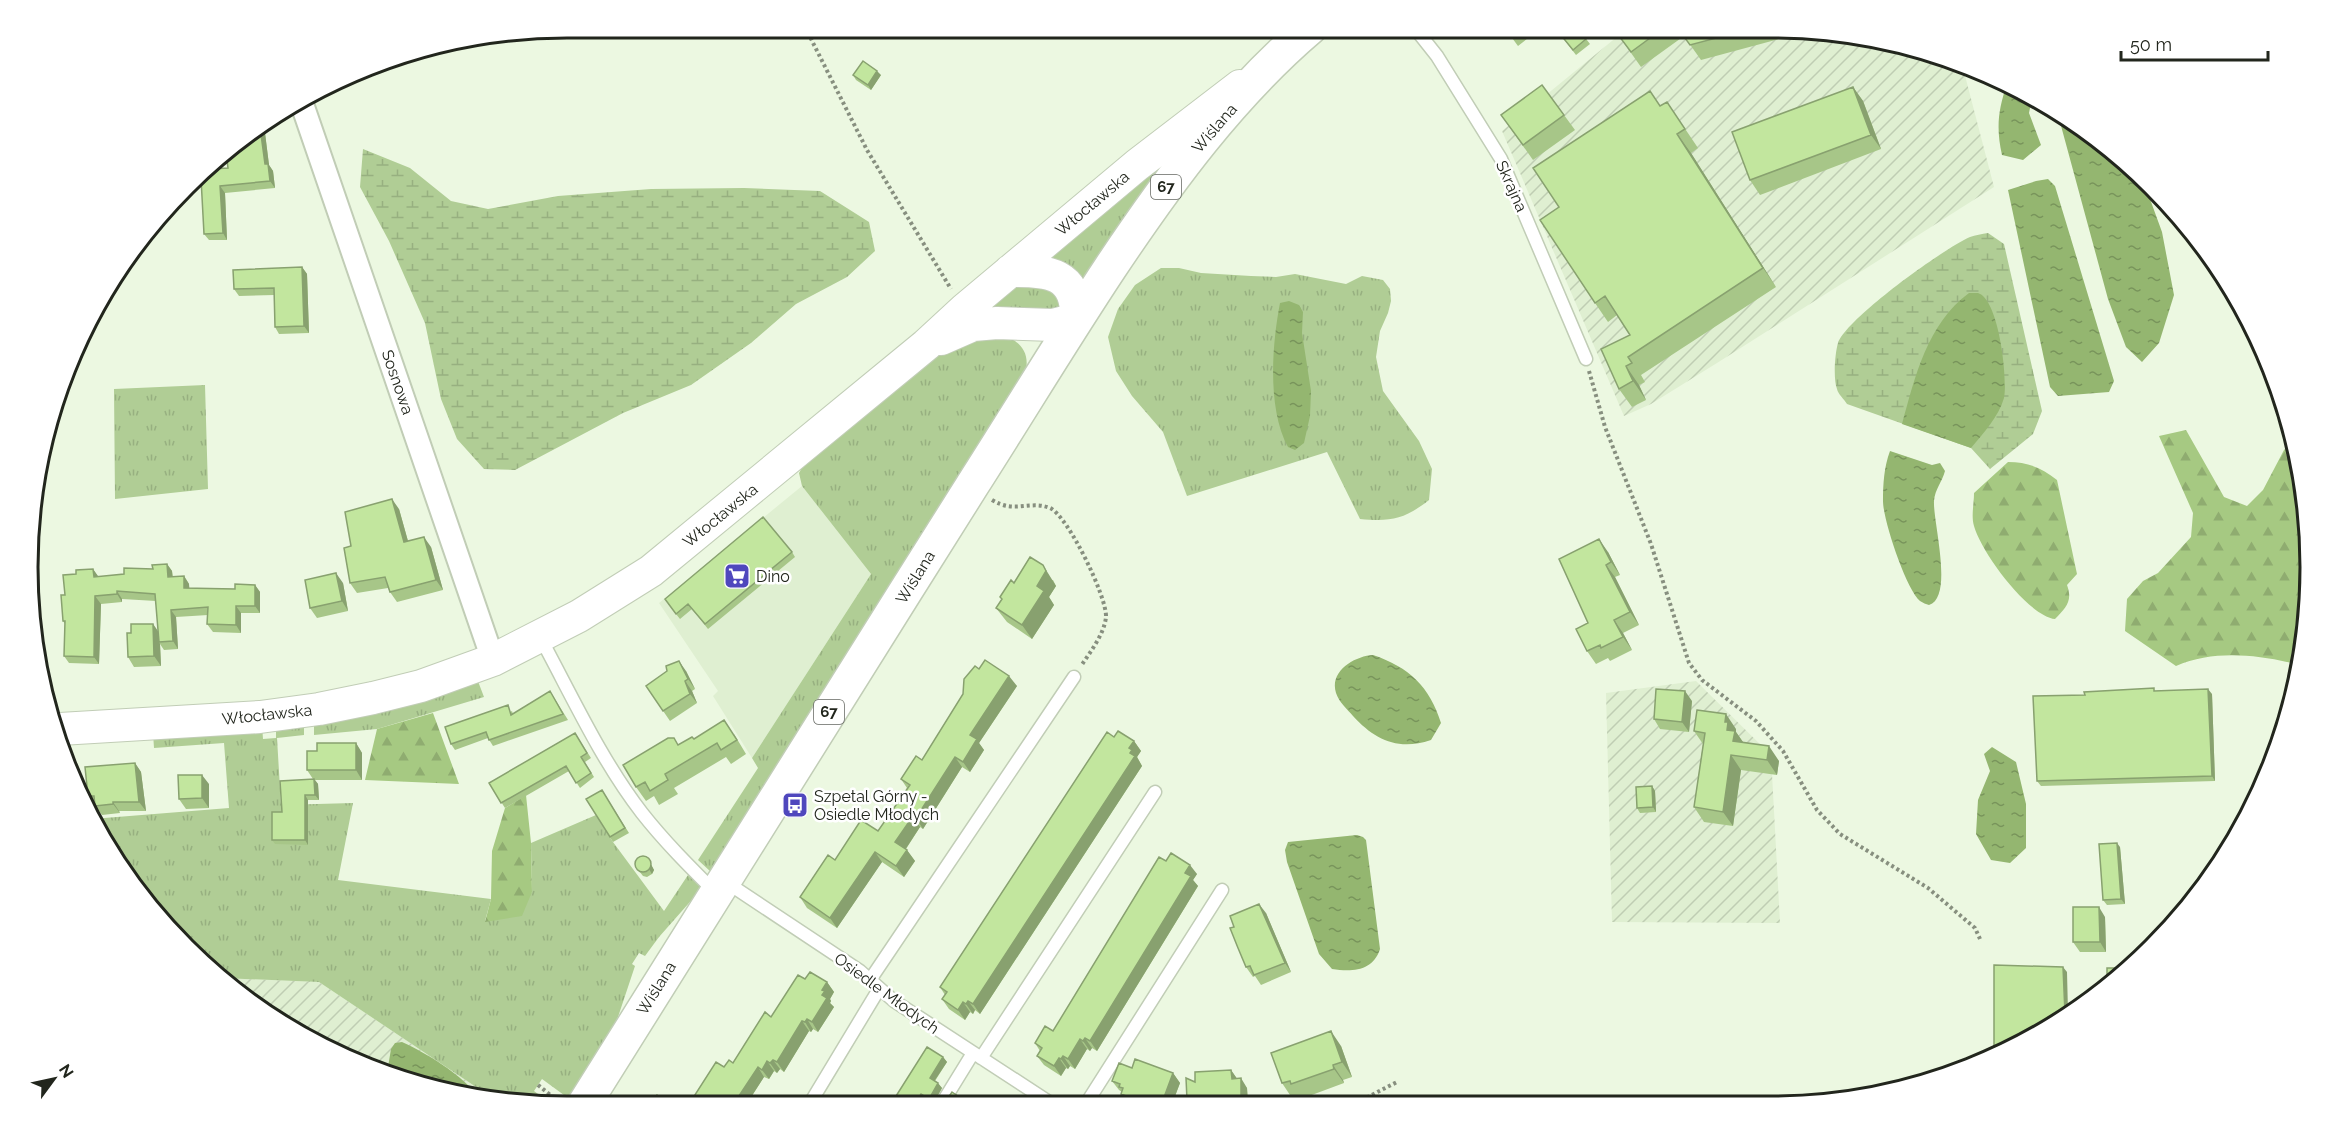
<svg xmlns="http://www.w3.org/2000/svg" width="2337" height="1133" font-family="Raleway,sans-serif">
<style>
.built{fill:#dfefd1}
.industrial{fill:url(#industrial-furrows)}
.grass{fill:url(#grass-tufts)}
.forest{fill:url(#forest-firs)}
.wetland{fill:url(#wetland-marsh)}
.water{fill:url(#water-ripples)}
.lines{fill:none;stroke-linecap:round;stroke-linejoin:round}
.service-casing{stroke:#c1cdb6;stroke-width:15}
.minor-casing{stroke:#c1cdb6;stroke-width:26}
.secondary-casing{stroke:#c1cdb6;stroke-width:34}
.primary-casing{stroke:#c1cdb6;stroke-width:36}
.path{stroke:#878f7f;stroke-width:4;stroke-dasharray:3 3;stroke-linecap:butt}
.service{stroke:#fff;stroke-width:12}
.minor{stroke:#fff;stroke-width:22}
.secondary{stroke:#fff;stroke-width:32}
.primary{stroke:#fff;stroke-width:33}
.wall{fill:#a7c688}
.shaded-wall{fill:#88a16f}
.building{fill:#c2e69e;stroke:#88a16f;stroke-width:1.5}
.labels{text-anchor:middle;stroke-width:5;stroke-linejoin:round;paint-order:stroke}
.shield{fill:#fff;stroke:#646761;stroke-width:1.5}
.shield-label{font-size:15px;font-weight:bold;fill:#22261d}
.street-label{font-size:16px;fill:#22261d;stroke:#fff}
.poi-label{font-size:16px;fill:#22261d;stroke:#fff;text-anchor:start}
.rim{fill:none;stroke:#22261d;stroke-width:3}
</style>
<defs>
<pattern id="industrial-furrows" width="10" height="10" patternUnits="userSpaceOnUse" patternTransform="scale(1.5)"><rect width="10" height="10" fill="#dfefd1"/><path d="M-1 1l2-2M0 10L10 0M9 11l2-2" fill="none" stroke="#bfcdb3"/></pattern>
<pattern id="grass-tufts" width="24" height="20" patternUnits="userSpaceOnUse" patternTransform="scale(1.5)"><rect width="24" height="20" fill="#b0cd95"/><path d="M3 7l-1-3M5 7V3M7 7l1-3M15 17l-1-3M17 17v-4M19 17l1-3" fill="none" stroke="#97b080"/></pattern>
<pattern id="forest-firs" width="22" height="20" patternUnits="userSpaceOnUse" patternTransform="scale(1.5)"><rect width="22" height="20" fill="#a6c982"/><path d="M5 1l3.5 6h-7zM16 11l3.5 6h-7z" fill="#8fac70"/></pattern>
<pattern id="wetland-marsh" width="20" height="14" patternUnits="userSpaceOnUse" patternTransform="scale(1.5)"><rect width="20" height="14" fill="#b0cd95"/><path d="M1 5h8M5 5V1M11 12h8M15 12V8" fill="none" stroke="#97b080"/></pattern>
<pattern id="water-ripples" width="26" height="14" patternUnits="userSpaceOnUse" patternTransform="scale(1.5)"><rect width="26" height="14" fill="#94b670"/><path d="M2 4q2-2 4 0t4 0M15 11q2-2 4 0t4 0" fill="none" stroke="#78945b"/></pattern>
</defs>
<rect width="100%" height="100%" fill="#ecf8e1"/>
<path class="built" d="M802 486 871 574 752 758 713 696 718 691 659 603Z"/>
<path class="industrial" d="M1629 27H1771L1876 37 1962 64 1994 187 1717 363 1651 404 1624 416 1502 131Z
M1696 681 1771 755 1780 923 1612 922 1606 693Z
M222 978 319 982 494 1099 461 1096 360 1065 267 1015Z"/>
<path class="grass" d="M1164 165 1084 283 1047 258 1158 166Z
M1161 268H1179L1201 273 1251 276 1276 277 1295 274 1346 284 1362 276 1383 280 1390 289 1391 301 1388 313 1380 331 1376 357 1383 391 1419 441 1432 469 1429 500C1405 519 1391 522 1360 519L1327 452 1187 496 1163 432 1132 396 1116 371 1108 337 1118 309 1135 285Z
M1016 284 1059 288 1060 310 993 312 990 305Z
M1007 336C1022 344 1029 353 1026 370L711 872 698 860 758 768 752 758 871 574 802 486 799 473 807 459 955 341Z
M205 385 208 489 115 499 114 389Z
M476 676 484 697 377 729 314 735V720Z
M304 724V735L277 738 281 805 353 803 338 880 491 899 485 921 532 892 531 843 596 815 613 842 664 911 690 872 704 886 659 937 645 956 639 953 632 964 635 966 617 1020 568 1098 542 1079 534 1091 553 1105 494 1099 319 982 222 978 185 948 92 819 229 808 224 743 154 748 153 733 262 725 263 739 276 738V727Z"/>
<path class="forest" d="M2186 430 2224 497 2247 506 2263 490 2284 450 2293 440 2300 462 2310 567 2300 665C2260 655 2215 649 2176 666L2125 631 2127 599 2143 581 2158 573 2191 537 2193 513 2159 436Z
M2008 462C2028 462 2042 468 2057 480L2077 574 2067 585C2073 601 2066 608 2055 619 2028 616 1981 552 1974 526 1971 516 1974 504 1974 493Z
M433 713 459 784 365 780 377 729Z
M526 795 531 843 532 892 522 916 485 922 491 899 492 851 505 808Z"/>
<path class="wetland" d="M363 149 410 168 451 201 488 209 558 196 651 189 744 188 820 191 869 222 875 251 847 277 796 304 751 343 691 385 623 413 515 470 484 469 457 439 441 399 425 323 389 241 360 187Z
M1988 233 2004 244 2042 411 2033 434 1990 469 1971 448 1847 404C1844 399 1838 394 1837 389 1833 379 1835 353 1838 343 1847 318 1943 249 1970 237 1975 235 1982 234 1988 233Z"/>
<path class="water" d="M2007 84 2032 98 2029 113 2041 145 2023 160 2002 155C1996 128 1998 110 2007 84Z
M2057 111 2071 118 2142 177 2162 232 2174 295 2159 343 2142 362 2126 347 2108 299Z
M2048 179 2055 186 2114 381 2109 392 2058 396 2050 387 2008 190 2036 181Z
M1969 293C1971 293 1976 293 1978 293 1999 299 2008 379 2004 398 1999 416 1983 434 1971 448L1902 424C1915 377 1927 324 1969 293Z
M1289 301 1299 305 1303 312 1302 333 1311 391 1310 416 1304 443 1295 450 1288 447C1267 409 1272 344 1280 303Z
M1890 451 1932 465 1940 463 1945 471C1942 482 1935 489 1934 501 1933 523 1954 597 1929 605 1926 604 1923 603 1920 601 1906 589 1883 520 1883 501 1883 484 1884 467 1890 451Z
M1373 655C1409 667 1430 687 1441 723L1431 740C1398 751 1375 740 1353 716 1347 709 1339 702 1336 693 1329 671 1355 656 1373 655Z
M1992 747 2016 762 2026 804V848L2010 863 1991 860 1976 834 1978 800 1990 771 1984 754Z
M1357 835 1363 837 1366 840 1380 949C1373 971 1353 972 1332 969L1319 954 1287 862 1285 850 1288 842Z
M402 1042C428 1054 461 1074 479 1097L461 1096 387 1073 391 1049 395 1043Z"/>
<g class="lines">
<g class="service-casing">
<path id="service" d="M1414 27 1437 56 1501 159 1586 359
M540 637C572 696 601 760 642 813 664 841 689 866 714 891
M723 880 860 971 894 1001 1052 1104
M870 980 1074 677
M981 1058 1155 792
M1086 1104 1222 890
M809 1105 879 989
M941 1105 973 1053"/>
</g>
<g class="minor-casing">
<path id="minor" d="M302 104 493 660"/>
</g>
<g class="secondary-casing">
<path id="secondary" d="M941 339 973 325 997 323 1053 325 1076 319C1078 273 1048 270 1010 271
M60 729 260 717 319 709 373 698 421 686 493 660 579 616 651 571 926 345 965 309 1137 165 1240 86"/>
</g>
<g class="primary-casing">
<path id="primary" d="M583 1106C712 897 843 691 973 484 1019 412 1063 339 1110 268 1168 181 1231 95 1311 27"/>
</g>
<path class="path" d="M805 27 867 150 951 289
M1589 371 1605 427 1651 544 1689 663 1702 680 1756 721 1783 751 1817 810 1840 834 1928 888 1975 928 1980 939
M992 500C1015 514 1029 500 1050 508 1068 516 1107 597 1106 617 1104 635 1090 652 1081 666
M538 1085 559 1102
M1356 1103 1397 1082"/>
<use href="#service" class="service"/>
<use href="#minor" class="minor"/>
<use href="#secondary" class="secondary"/>
<use href="#primary" class="primary"/>
</g>
<path class="wall" d="M1504 27H1542L1518 46Z
M1577 27 1590 44 1576 55 1556 29Z
M1632 27H1771L1778 28 1783 38 1701 60 1684 36 1641 67 1619 36Z
M853 75H881L871 90 856 80Z
M1542 85 1575 130 1533 160 1501 115Z
M1853 87 1863 101 1881 149 1760 195 1750 180Z
M1667 102 1698 148 1691 153 1776 287 1641 375 1645 382 1639 385 1646 400 1632 407 1619 389 1630 335 1617 315 1608 322 1595 303 1559 207 1661 106Z
M264 125 269 165 273 171 275 188 225 193 227 240H209L204 234 201 178 228 168 238 139Z
M302 267 307 274 309 333 279 334 275 327 274 295 239 296 234 289Z
M399 509 408 541 431 547 443 590 397 602 390 592 388 588 357 593 350 583 351 546Z
M792 552 795 557 708 629 692 609 680 619 668 604Z
M1608 552 1620 575 1615 577 1639 625 1623 633 1632 650 1610 661 1608 658 1596 664 1587 651 1588 623Z
M167 564 172 571 173 577 184 576 189 584V588L235 589 255 585 260 592V613H241V633L213 632 207 624 208 615 176 617 178 649 164 650 160 644 161 666 134 667 128 657 131 633 153 624 158 631 156 601 122 599V602L101 604 99 664 69 663 64 656 65 624 63 621 65 595 76 574 93 569 98 577 124 574 153 569Z
M1053 580 1056 586 1049 597 1054 605 1032 639 1007 622 996 608 1002 600 1000 597 1014 583Z
M343 583 348 611 317 618 310 608Z
M979 669 1017 686 979 743 984 750 970 772 962 767 923 829 920 827 906 849 915 861 904 877 882 862 837 928 807 908 800 897 835 860 878 831 907 788 901 779 922 760Z
M686 671 695 689 692 691 697 703 670 721 646 686Z
M550 691 568 720 493 746 488 738 455 750 451 744 512 711 513 714Z
M2156 691 2212 694 2215 781 2041 786 2037 781 2085 695Z
M1692 701 1689 732 1660 729 1654 719Z
M1736 729V732L1743 742 1779 761 1777 775 1741 770 1733 826 1704 822 1694 807 1703 744 1694 731Z
M575 733 591 758 585 762 594 777 580 788 569 771 505 808 489 783Z
M734 734 746 754 731 764 726 757 674 788 678 794 659 805 654 796 646 801 636 787 679 745 694 739Z
M1114 737 1134 741 1141 751 1137 757 1142 766 980 1014 975 1010 973 1014 970 1012 965 1020 949 1009 942 999 945 995 940 987Z
M356 743 362 753V780H315L318 784 319 800H308V845L275 844 272 840 282 812 313 779 307 770 317 751Z
M135 763 141 772 146 811H119L120 813 102 815 88 796Z
M209 784V808L186 809 179 799Z
M1652 786 1655 791 1656 812 1640 813 1637 808Z
M602 790 629 833 613 842 586 799Z
M2120 847 2125 904 2107 905 2103 900Z
M647 857 654 870 652 874 647 877 643 876 635 866Z
M1166 861 1197 874 1193 880 1198 886 1097 1051 1092 1048 1090 1051 1087 1049 1075 1069 1070 1066 1068 1069 1066 1068 1061 1076 1044 1065 1037 1056 1040 1051 1035 1043 1053 1031Z
M1266 913 1291 972 1261 985 1255 976 1253 977 1246 967Z
M2105 917 2106 952H2080L2073 942Z
M805 979 827 982 834 992 830 999 831 1001 830 1003 834 1007 818 1032 813 1029 811 1032 809 1031 784 1072 780 1069 777 1073 774 1071 769 1079 764 1077 746 1105 694 1106 691 1101 724 1067 733 1063 771 1017Z
M1341 1046 1352 1077 1343 1080 1344 1083 1301 1099 1299 1095 1292 1098 1282 1083Z
M943 1057 947 1062 935 1081 942 1088 933 1104 924 1098 920 1105H892Z
M1132 1068 1173 1073 1180 1083 1172 1104H1128L1121 1094 1122 1092 1119 1090 1112 1081Z
M1231 1070 1237 1079 1247 1088 1248 1104H1189L1187 1100 1195 1082Z"/>
<path class="shaded-wall" d="M1775 27 1778 28 1783 38Z
M877 71 881 75 871 90 868 85Z
M1853 87 1863 101 1881 149 1871 135Z
M264 125 269 165 273 171 275 188 270 181 265 164 260 127Z
M1677 134 1691 153 1776 287 1763 268Z
M220 186 225 193 227 240 223 233Z
M302 267 307 274 309 333 304 326Z
M1626 366 1639 385 1646 400 1633 381Z
M392 499 399 509 411 552 404 542Z
M424 537 431 547 443 590 436 580Z
M1599 539 1608 552 1620 575 1611 562Z
M167 564 172 571 173 585 168 577Z
M1043 565 1056 586 1049 597 1054 605 1032 639 1022 625 1037 586Z
M1606 565 1615 577 1639 625 1630 612Z
M93 569 98 576 99 584 94 577Z
M336 573 343 583 348 611 342 601Z
M184 576 189 584 190 595 184 588Z
M255 585 260 592V613L255 606Z
M117 591 122 599V602L117 594Z
M95 596 101 604 99 664 94 657Z
M236 606 241 613V633L236 625Z
M171 610 176 617 178 649 173 641Z
M1614 620 1623 633 1632 650 1623 637Z
M153 624 159 633V642L160 644 161 666 154 656Z
M679 661 686 671 695 689 688 679Z
M1009 676 1017 686 979 743 984 750 970 772 963 762 970 735Z
M685 681 692 691 697 703 690 694Z
M2208 689 2212 694 2215 781 2212 776Z
M1685 691 1692 701 1689 732 1682 722Z
M1726 714 1736 729V732L1745 745 1733 741 1727 730 1725 722Z
M1134 741 1141 751 1137 757 1142 766 980 1014 973 1004 1130 753 1129 748Z
M356 743 362 753V780L356 770Z
M1769 746 1779 761 1777 775 1767 760Z
M1731 755 1741 770 1733 826 1723 812Z
M955 757 962 767 923 829 916 818Z
M135 763 141 772 146 811 139 802Z
M202 775 209 784V808L202 798Z
M314 779 318 784 319 800 315 795Z
M1652 786 1655 791 1656 812 1653 807Z
M305 795 308 800V845L305 840Z
M113 802 119 811 120 813 113 804Z
M913 816 920 827 903 853 895 842Z
M2117 843 2120 847 2125 904 2121 899Z
M907 850 915 861 904 877 896 866Z
M875 852 882 862 837 928 830 918Z
M647 857 654 870 652 874 649 869Z
M1190 865 1197 874 1193 880 1198 886 1097 1051 1090 1041Z
M1259 904 1266 913 1291 972 1285 963Z
M2099 907 2105 917 2106 952 2100 942Z
M2063 967 2067 972 2068 1012 2065 1014Z
M827 982 834 992 830 999 831 1001 830 1003 834 1007 818 1032 812 1022 822 995V990Z
M968 1001 975 1010 973 1014 966 1004Z
M963 1002 970 1012 965 1020 958 1010Z
M807 1019 813 1029 811 1032 805 1022Z
M802 1021 809 1031 784 1072 777 1062Z
M1331 1031 1341 1046 1352 1077 1342 1062Z
M1085 1038 1092 1048 1090 1051 1083 1041Z
M1080 1039 1087 1049 1075 1069 1068 1059Z
M1063 1056 1070 1066 1068 1069 1061 1059Z
M943 1057 947 1062 933 1083 930 1078Z
M1059 1058 1066 1068 1061 1076 1054 1066Z
M773 1060 780 1069 777 1073 770 1063Z
M767 1061 774 1071 769 1079 762 1070Z
M1333 1065 1343 1080 1344 1083 1334 1069Z
M758 1067 764 1077 746 1105H733Z
M1231 1070 1238 1080 1232 1079Z
M1173 1073 1180 1083 1172 1104H1165L1163 1100Z
M1241 1078 1247 1088 1248 1104H1245L1241 1098Z
M938 1083 942 1088 933 1104 929 1099Z
M921 1094 924 1098 920 1105H914Z
M1155 1097 1159 1104H1156L1154 1100Z
M1149 1098 1153 1104H1147Z"/>
<path class="building" d="M1505 27H1523L1512 36Z
M1558 27H1577L1586 39 1573 50 1556 29Z
M1632 27H1665L1631 52 1619 36Z
M1677 27H1758L1690 45Z
M863 61 877 71 868 85 853 75Z
M1542 85 1564 115 1523 145 1501 115Z
M1853 87 1871 135 1750 180 1732 132Z
M1650 91 1660 106 1667 102 1685 129 1677 134 1763 268 1628 357 1632 363 1626 366 1633 381 1619 389 1601 349 1630 335 1605 296 1595 303 1540 220 1559 207 1533 168Z
M260 127 265 164H268L270 181 220 186 223 233 204 234 201 178 210 169 228 168 226 152 238 139Z
M302 267 304 326 275 327 274 288 234 289 233 270Z
M392 499 404 542 424 537 436 580 390 592 385 577 350 583 344 548 351 546 345 512Z
M763 517 792 552 705 624 688 604 676 614 665 599Z
M1599 539 1611 562 1606 565 1630 612 1614 620 1623 637 1601 648 1600 645 1587 651 1576 629 1588 623 1559 559Z
M1030 557 1043 565 1046 571 1037 586 1044 591 1022 625 996 608 1002 599 1000 597 1011 580 1014 583Z
M167 564 168 577 184 576V588L235 589V584L255 585V606H236V625L207 624 208 607 171 610 173 641 159 642 155 594 117 591V594L95 596 94 657 64 656 65 621H63L61 595H65L63 575 76 574V570L93 569 94 577 124 574V568L153 569 152 565Z
M336 573 342 601 310 608 305 580Z
M131 624H153L154 656 128 657 127 633H131Z
M985 660 1009 676 970 735 977 739 963 762 955 757 916 818 913 816 895 842 907 850 896 866 875 852 830 918 800 897 828 855 835 860 861 820 878 831 910 785 901 779 916 756 922 760 963 694 964 679 975 666 979 669Z
M679 661 688 679 685 681 690 694 663 711 646 686 667 671 666 666Z
M2154 688V691L2208 689 2212 776 2037 781 2033 696 2085 695 2084 692Z
M1656 689 1685 691 1682 722 1654 719Z
M550 691 563 714 489 740 486 732 451 744 445 727 508 705 511 715Z
M1697 710 1726 714 1725 722H1728L1727 730 1735 731 1733 741 1769 746 1767 760 1731 755 1723 812 1694 807 1705 733 1694 731Z
M724 720 737 740 721 750 717 743 665 774 668 780 650 791 645 782 636 787 623 765 668 738H674L678 745 692 737 694 739Z
M1118 731 1134 741 1129 748 1132 750 1130 753 1135 756 973 1004 968 1001 966 1004 963 1002 958 1010 942 999 947 992 940 987 1107 732 1114 737Z
M575 733 587 753 581 757 591 773 576 783 566 766 501 803 489 783Z
M317 743H356V770H307V751H317Z
M135 763 139 802H113V804L95 806 94 796H88L85 767Z
M178 775H202V798L179 799Z
M314 779 315 795H305V840H272V812H282L280 781Z
M1652 786 1653 807 1637 808 1636 787Z
M602 790 625 828 610 837 586 799Z
M2117 843 2121 899 2103 900 2099 844Z
M1171 853 1190 865 1185 873 1191 876 1090 1041 1085 1038 1083 1041 1080 1039 1068 1059 1063 1056 1061 1059 1059 1058 1054 1066 1037 1056 1042 1048 1035 1043 1045 1026 1053 1031 1159 857 1166 861Z
M635 864a8 8 0 1 1 16 0a8 8 0 1 1-16 0Z
M1259 904 1285 963 1254 975 1250 966 1246 967 1238 948 1230 928 1234 927 1230 916Z
M2073 907H2099L2100 942H2073Z
M1994 965 2063 967 2065 1014 1998 1053H1994Z
M2107 968H2126L2107 987Z
M810 972 827 982 822 990 825 991 822 995 827 998 812 1022 807 1019 805 1022 802 1021 777 1062 773 1060 770 1063 767 1061 762 1070 758 1067 733 1105 698 1106 691 1101 716 1062 724 1067 729 1060 733 1063 765 1012 771 1017 798 975 805 979Z
M1331 1031 1342 1062 1333 1065 1334 1069 1291 1084 1290 1081 1282 1083 1271 1053Z
M927 1047 943 1057 930 1078 938 1083 929 1099 921 1094 914 1105H892L891 1104Z
M1135 1059 1173 1073 1163 1100 1155 1097 1154 1100 1149 1098 1147 1104 1121 1094 1123 1088 1119 1087 1120 1084 1112 1081 1119 1063 1132 1068Z
M1231 1070 1232 1079 1241 1078V1098H1233V1102H1229V1104H1196V1100H1187L1186 1078 1195 1082V1072Z
M952 1092 971 1105H943Z
M657 1095 673 1106H650Z"/>
<defs>
<g id="supermarket-square" transform="scale(1.35)"><rect x="-9" y="-9" width="18" height="18" rx="4" fill="#4f47bd" stroke="#fff"/><path d="M-6-5.5h2.5l.6 2H6L4.5 2H-2.5L-4.4-4H-6ZM-1.5 3.2a1.3 1.3 0 1 0 .1 0ZM3 3.2a1.3 1.3 0 1 0 .1 0Z" fill="#fff"/></g>
<g id="bus-square" transform="scale(1.35)"><rect x="-9" y="-9" width="18" height="18" rx="4" fill="#4f47bd" stroke="#fff"/><path d="M-5-6H5V4H4V6H2V4H-2V6H-4V4H-5ZM-3.5-4V0h7V-4ZM-3.5 1.2v1.5H-2V1.2ZM2 1.2v1.5H3.5V1.2Z" fill="#fff"/></g>
</defs>
<g fill-rule="evenodd">
<use href="#supermarket-square" x="737" y="576"/>
<use href="#bus-square" x="795" y="805"/>
</g>
<g class="labels">
<g class="shield">
<rect x="1151" y="175" width="30" height="24" rx="4.5"/>
<rect x="814" y="700" width="30" height="24" rx="4.5"/>
</g>
<g class="shield-label">
<text x="1166" y="192">67</text>
<text x="829" y="717">67</text>
</g>
<g class="street-label">
<text transform="translate(1214 128) rotate(-49)" y="6">Wiślana</text>
<text transform="translate(1512 186) rotate(66)" y="6">Skrajna</text>
<text transform="translate(1092 203) rotate(-40)" y="6">Włocławska</text>
<text transform="translate(398 382) rotate(71)" y="6">Sosnowa</text>
<text transform="translate(720 515) rotate(-39)" y="6">Włocławska</text>
<text transform="translate(915 577) rotate(-58)" y="6">Wiślana</text>
<text transform="translate(267 714) rotate(-6)" y="6">Włocławska</text>
<text transform="translate(656 988) rotate(-58)" y="6">Wiślana</text>
<text transform="translate(887 993) rotate(36)" y="6">Osiedle Młodych</text>
</g>
<g class="poi-label">
<text x="756" y="582">Dino</text>
<text x="814" y="802">Szpetal Górny -<tspan x="814" dy="18">Osiedle Młodych</tspan></text>
</g>
</g>
<path d="M0 0H2337V1133H0ZM567 38H1771A529 529 0 0 1 2300 567V567A529 529 0 0 1 1771 1096H567A529 529 0 0 1 38 567V567A529 529 0 0 1 567 38Z" fill="#fff" fill-rule="evenodd"/>
<path class="rim" d="M567 38H1771A529 529 0 0 1 2300 567V567A529 529 0 0 1 1771 1096H567A529 529 0 0 1 38 567V567A529 529 0 0 1 567 38Z"/>
<g transform="translate(54 1079) rotate(57)" stroke="#ffffff" stroke-width="4.5" paint-order="stroke">
<path d="M0-4.5L10 22L0 15L-10 22Z" fill="#22261d"/>
<text y="-9" font-size="16" font-weight="bold" text-anchor="middle" fill="#22261d">N</text>
</g>
<path d="M2121 51v9h147v-9" fill="none" stroke="#22261d" stroke-width="3"/>
<text x="2130" y="51" font-size="18" fill="#22261d" stroke="#ffffff" stroke-width="4.5" paint-order="stroke">50 m</text>
</svg>
